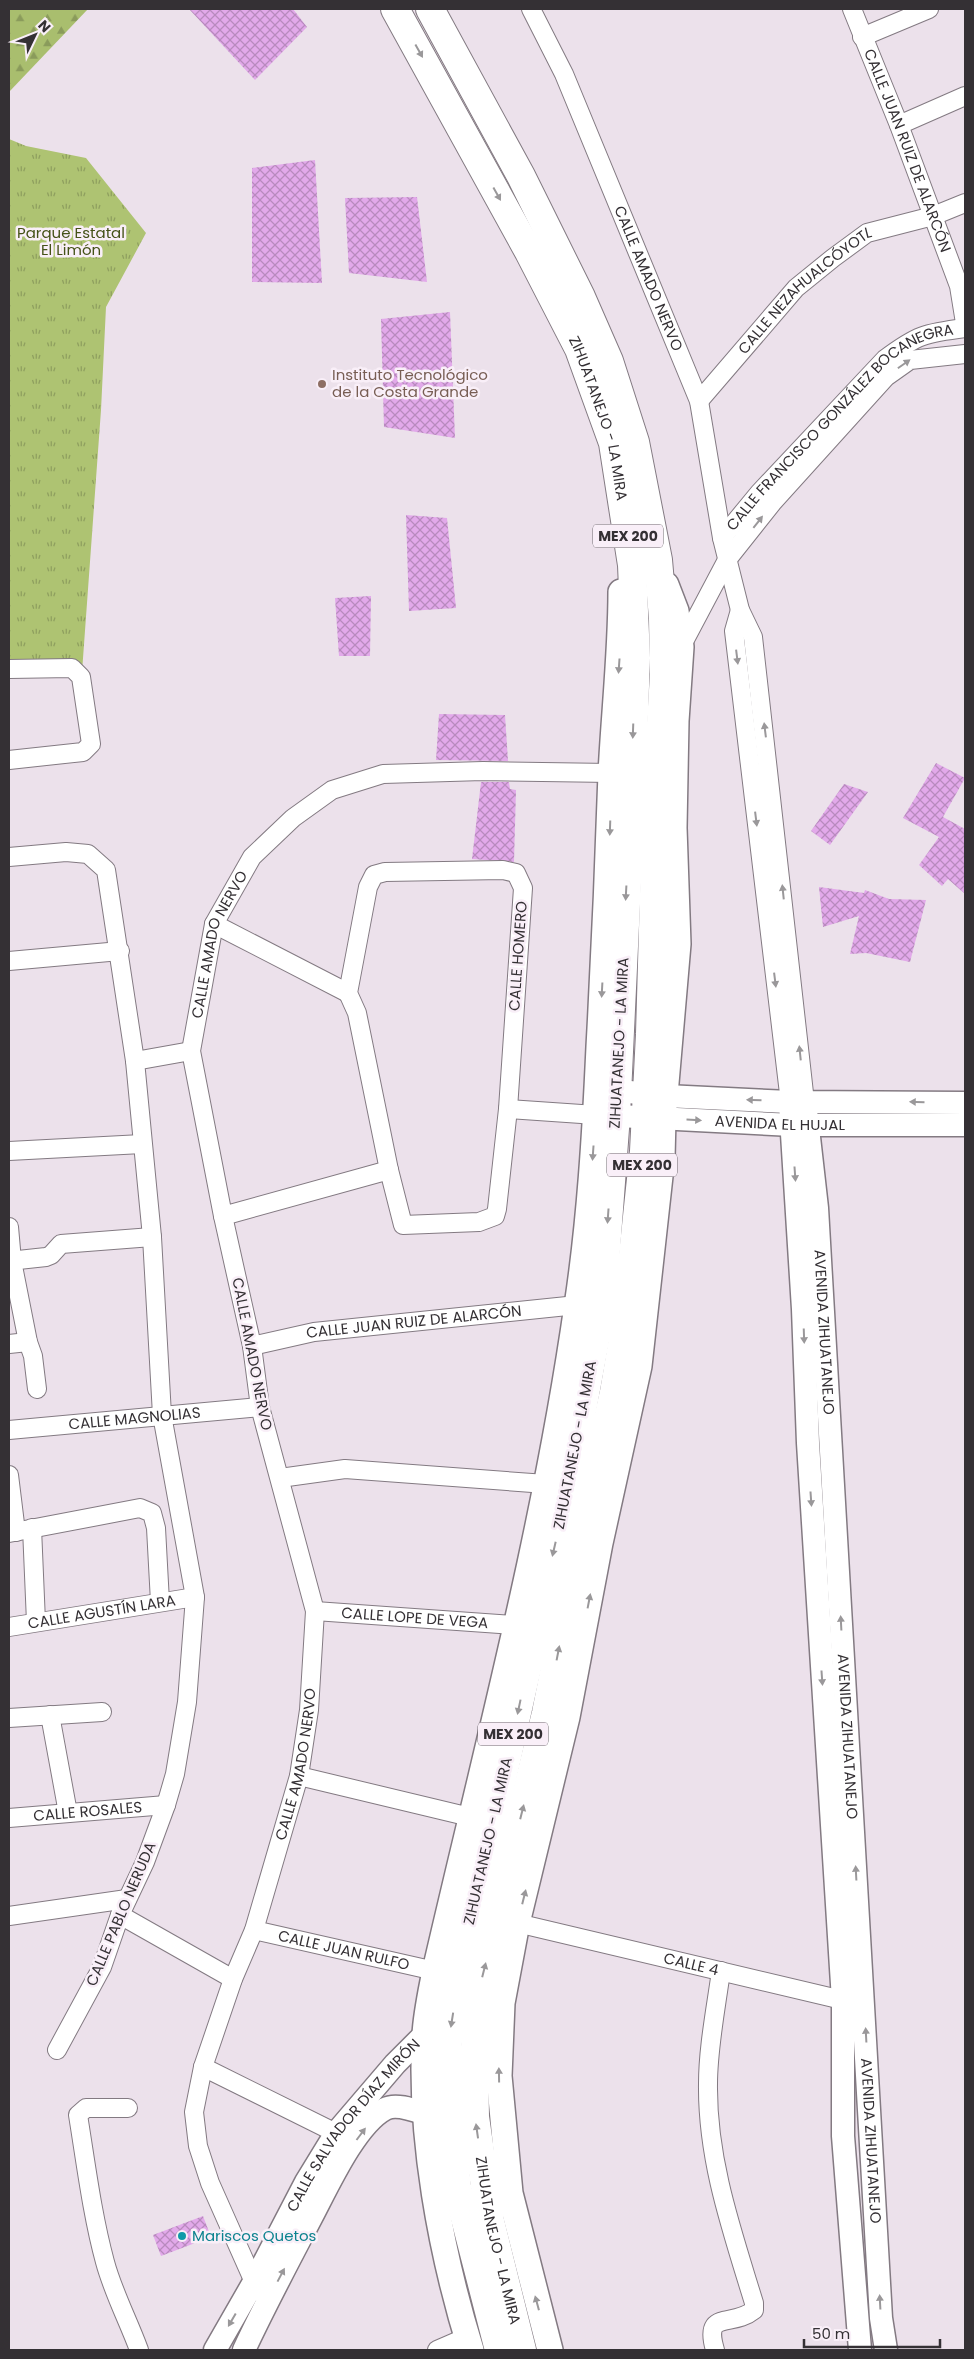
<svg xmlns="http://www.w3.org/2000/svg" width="974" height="2359" font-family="Poppins,sans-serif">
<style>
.forest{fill:url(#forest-firs)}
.park{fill:url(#park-tufts)}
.building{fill:url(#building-cross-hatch)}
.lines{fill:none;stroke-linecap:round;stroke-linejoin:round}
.minor-casing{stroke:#837a82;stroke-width:20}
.tertiary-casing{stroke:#837a82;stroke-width:25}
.secondary-casing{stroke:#837a82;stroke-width:28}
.trunk-casing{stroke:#837a82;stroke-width:30}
.minor{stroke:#fff;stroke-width:18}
.tertiary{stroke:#fff;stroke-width:22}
.secondary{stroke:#fff;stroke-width:25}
.trunk{stroke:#fff;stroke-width:28}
.oneway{fill:#9a989a}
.education-dot{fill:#8d6e63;stroke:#f9eff8;stroke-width:2}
.culture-dot{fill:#0f9aa8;stroke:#f9eff8;stroke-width:2}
.labels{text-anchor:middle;stroke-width:5;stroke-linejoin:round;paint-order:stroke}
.shield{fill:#f9eff8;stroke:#6f696f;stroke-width:1}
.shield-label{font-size:14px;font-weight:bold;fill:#343034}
.street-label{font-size:15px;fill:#343034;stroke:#f9eff8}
.park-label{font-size:15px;fill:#455218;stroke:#f9eff8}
.education-label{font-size:15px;fill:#785e54;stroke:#f9eff8;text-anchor:start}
.culture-label{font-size:15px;fill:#0d838f;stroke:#f9eff8;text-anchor:start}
</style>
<defs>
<pattern id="forest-firs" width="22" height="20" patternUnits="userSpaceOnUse" patternTransform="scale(1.25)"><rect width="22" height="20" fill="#a9be6e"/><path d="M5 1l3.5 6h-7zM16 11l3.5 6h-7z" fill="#8a9b5b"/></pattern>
<pattern id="park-tufts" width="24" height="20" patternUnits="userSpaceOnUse" patternTransform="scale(1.25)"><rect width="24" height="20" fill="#aec372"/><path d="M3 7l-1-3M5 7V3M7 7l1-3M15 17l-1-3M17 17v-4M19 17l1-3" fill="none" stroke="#8e9f5e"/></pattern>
<pattern id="building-cross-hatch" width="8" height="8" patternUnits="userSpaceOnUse" patternTransform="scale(1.25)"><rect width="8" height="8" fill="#e2a9ea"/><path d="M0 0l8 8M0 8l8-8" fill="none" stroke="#b88abe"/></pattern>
</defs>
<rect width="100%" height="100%" fill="#ece1eb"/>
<path class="forest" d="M9 9H88L9 92Z"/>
<path class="park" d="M9 139 26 146 86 158 146 233 106 307 101 410 82 672 9 664Z"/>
<path class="building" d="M189 9H293L307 27 255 80Z
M315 160 322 283 252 282V168Z
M417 197 427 282 349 273 345 198Z
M450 312 455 438 384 427 381 319Z
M406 515 447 518 456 608 409 611Z
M371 596 370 656H339L335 598Z
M439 714 505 715 508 761 436 760Z
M936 763 965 778 943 817 965 829V894L948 879 942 886 919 865 939 837 903 818Z
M481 782H509L510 789 516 790 514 862 472 859Z
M844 784 868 792 830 845 811 831Z
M819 887 864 893 865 890 889 899 926 900 910 962 866 953 850 954 859 916 823 927Z
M203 2216 211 2237 161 2256 153 2235Z"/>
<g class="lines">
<g class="minor-casing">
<g id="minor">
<path id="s1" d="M531 9 564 74 699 401 722 538 740 610 753 637 805 1102"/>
<path id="s2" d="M852 9 899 125 959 286 965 323"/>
<path d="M862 37 929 9"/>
<path d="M899 125 965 96"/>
<path id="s3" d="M699 401 796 288 833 258 867 233 933 216 965 203"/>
<path id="s4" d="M722 538 759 493 885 359C917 335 925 333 965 328"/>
<path d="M740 610 734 631 790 1102"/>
<path d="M681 647 727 560 773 502 886 377 910 360 965 354"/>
<path d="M9 669 72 668 81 677 91 744 83 752 9 760"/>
<path d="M9 857 66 852 88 854 106 870 135 1061 152 1237 162 1415 195 1597 187 1702 175 1774 166 1805 145 1862 120 1915 102 1967 57 2050"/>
<path d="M503 870 516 873 523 888 508 1109 497 1209 495 1216 479 1222 403 1225 389 1170 357 1013 348 993 368 887 374 875 385 872Z"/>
<path d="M214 924 348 993"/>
<path d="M9 961 120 951"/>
<path d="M135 1061 191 1051"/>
<path d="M508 1109 596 1115"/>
<path d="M9 1151 142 1144"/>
<path d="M223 1216 389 1170"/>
<path d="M9 1227 12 1261 28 1342 33 1356 37 1389"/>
<path d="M9 1261 46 1257 51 1255 61 1244 152 1237"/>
<path d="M9 1344 28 1342"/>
<path id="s5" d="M252 1346 314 1332 577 1305"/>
<path id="s6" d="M9 1430 260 1407"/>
<path d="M9 1475 16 1532"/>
<path d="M280 1478 345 1469 546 1484"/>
<path d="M32 1528 36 1622"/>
<path d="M9 1533 140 1508 152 1513 156 1528 160 1602"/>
<path id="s7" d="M315 1611 515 1625"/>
<path id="s8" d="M9 1627 195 1597"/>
<path d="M50 1715 68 1813"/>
<path d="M9 1718 102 1712"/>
<path d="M299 1776 470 1817"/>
<path id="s9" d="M9 1818 166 1805"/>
<path d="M120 1915 233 1979"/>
<path d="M9 1916 127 1899"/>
<path id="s10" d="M517 1923 855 2003"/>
<path id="s11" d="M254 1930 435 1971"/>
<path d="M203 2067 336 2133"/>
<path d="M128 2108H86L78 2115C86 2164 92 2214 105 2262 113 2292 128 2320 139 2350"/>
<path id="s12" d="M258 2291 210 2183 198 2146 194 2112 203 2067 233 1979 254 1930 299 1776 309 1710 315 1611 260 1407 252 1346 223 1216 191 1051 214 924 252 857 293 818 332 790 383 774 483 771 611 773"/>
<path d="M437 2350 467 2337"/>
<path d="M715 2350C703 2309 732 2328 754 2310V2303C732 2231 707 2160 708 2084 708 2047 716 2008 721 1971"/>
</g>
</g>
<g class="tertiary-casing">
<g id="tertiary">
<path d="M602 1089 666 1096 790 1102 965 1103"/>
<path d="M790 1102 803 1309 808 1443 843 2000V2136L860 2350"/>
<path id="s13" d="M805 1102 817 1208 881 2318 886 2350"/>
<path id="s14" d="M599 1115 792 1125H965"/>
<path id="s15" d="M215 2350 254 2282 306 2182 336 2133 395 2064 425 2034"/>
<path d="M244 2350C265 2305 288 2262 311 2218 327 2188 355 2125 385 2109 396 2103 414 2110 426 2114"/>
</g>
</g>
<g class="secondary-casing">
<path id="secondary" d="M471 2350C441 2254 419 2136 425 2035 426 2014 431 1992 435 1971 486 1750 545 1530 577 1306 590 1220 595 1134 599 1047 604 956 608 865 611 774 614 713 621 653 621 592
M550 2350 510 2193 499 2076 502 2003 517 1923 567 1717 600 1543 639 1366 662 1158 663 1118 678 944 674 828 676 721 681 647 676 611 666 585"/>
</g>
<g class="trunk-casing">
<g id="trunk">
<path id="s16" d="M395 9 529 252 579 349 613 443 632 565 636 658 631 798 616 1115 602 1303 567 1491 463 1952 447 2047 448 2103 457 2187 499 2350"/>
<path id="s17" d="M430 9 521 176 581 297 609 361 635 442 658 560 663 618 664 674 657 789 650 1034 644 1151 626 1321 614 1392 574 1572 546 1713 478 1995 474 2064 475 2117 490 2221 522 2350"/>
</g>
</g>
<use href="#minor" class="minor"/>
<use href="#tertiary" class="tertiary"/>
<use href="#secondary" class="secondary"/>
<use href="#trunk" class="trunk"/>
</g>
<defs><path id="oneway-solid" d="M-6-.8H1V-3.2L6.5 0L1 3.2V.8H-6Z" transform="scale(1.25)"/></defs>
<g class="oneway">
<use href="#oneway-solid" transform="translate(419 51) rotate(61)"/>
<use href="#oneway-solid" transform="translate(497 194) rotate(61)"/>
<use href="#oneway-solid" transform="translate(904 364) rotate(-35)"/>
<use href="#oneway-solid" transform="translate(758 522) rotate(-52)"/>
<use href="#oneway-solid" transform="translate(737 657) rotate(83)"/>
<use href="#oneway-solid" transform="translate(619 666) rotate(94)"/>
<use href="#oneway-solid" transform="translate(765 730) rotate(-97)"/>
<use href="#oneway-solid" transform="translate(633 731) rotate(92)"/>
<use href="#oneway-solid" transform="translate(756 819) rotate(83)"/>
<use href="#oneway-solid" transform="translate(610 828) rotate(92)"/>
<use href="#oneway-solid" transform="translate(783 892) rotate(-96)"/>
<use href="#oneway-solid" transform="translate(626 893) rotate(93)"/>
<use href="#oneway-solid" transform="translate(775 980) rotate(83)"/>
<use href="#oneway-solid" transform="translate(602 990) rotate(93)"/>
<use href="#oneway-solid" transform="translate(800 1053) rotate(-96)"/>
<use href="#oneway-solid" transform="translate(754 1100) rotate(-178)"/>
<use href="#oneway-solid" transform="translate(917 1102) rotate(-179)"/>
<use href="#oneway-solid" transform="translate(694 1120) rotate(3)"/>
<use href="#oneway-solid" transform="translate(593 1153) rotate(94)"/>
<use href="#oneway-solid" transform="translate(795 1174) rotate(86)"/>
<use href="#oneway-solid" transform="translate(608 1216) rotate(94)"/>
<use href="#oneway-solid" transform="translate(804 1336) rotate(88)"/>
<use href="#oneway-solid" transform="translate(811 1499) rotate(86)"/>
<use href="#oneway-solid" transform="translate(554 1549) rotate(103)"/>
<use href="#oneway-solid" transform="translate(589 1601) rotate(-79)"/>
<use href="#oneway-solid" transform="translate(841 1623) rotate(-93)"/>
<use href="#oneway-solid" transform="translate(558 1653) rotate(-79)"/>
<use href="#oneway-solid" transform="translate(822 1678) rotate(86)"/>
<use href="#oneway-solid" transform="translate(519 1707) rotate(102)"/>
<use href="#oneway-solid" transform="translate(522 1812) rotate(-76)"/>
<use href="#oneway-solid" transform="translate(856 1873) rotate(-93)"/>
<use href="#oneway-solid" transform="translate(524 1897) rotate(-76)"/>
<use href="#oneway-solid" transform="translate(484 1970) rotate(-76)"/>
<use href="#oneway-solid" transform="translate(452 2020) rotate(99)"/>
<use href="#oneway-solid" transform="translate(866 2035) rotate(-93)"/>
<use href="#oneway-solid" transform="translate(499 2075) rotate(-91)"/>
<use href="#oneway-solid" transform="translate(477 2131) rotate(-98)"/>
<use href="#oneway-solid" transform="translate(361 2134) rotate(-53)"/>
<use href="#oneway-solid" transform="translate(281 2275) rotate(-62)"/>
<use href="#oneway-solid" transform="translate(880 2302) rotate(-93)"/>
<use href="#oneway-solid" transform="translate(537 2303) rotate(-105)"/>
<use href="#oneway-solid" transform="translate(232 2320) rotate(120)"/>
</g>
<circle class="education-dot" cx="322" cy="384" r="5"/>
<circle class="culture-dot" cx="182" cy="2236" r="5"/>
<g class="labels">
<g class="shield">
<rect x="593" y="524.5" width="70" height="23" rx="4"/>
<rect x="607" y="1153.5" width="70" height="23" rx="4"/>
<rect x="478" y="1722.5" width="70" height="23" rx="4"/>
</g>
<g class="shield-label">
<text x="628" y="541">MEX 200</text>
<text x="642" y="1170">MEX 200</text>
<text x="513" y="1739">MEX 200</text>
</g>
<g class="street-label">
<text dy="5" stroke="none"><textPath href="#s2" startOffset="152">CALLE JUAN RUIZ DE ALARCÓN</textPath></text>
<text dy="5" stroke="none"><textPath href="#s1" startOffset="294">CALLE AMADO NERVO</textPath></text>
<text dy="5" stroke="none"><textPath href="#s3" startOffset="154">CALLE NEZAHUALCÓYOTL</textPath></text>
<text dy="5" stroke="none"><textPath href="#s16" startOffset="459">ZIHUATANEJO - LA MIRA</textPath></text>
<text dy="5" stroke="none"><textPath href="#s4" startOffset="165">CALLE FRANCISCO GONZÁLEZ BOCANEGRA</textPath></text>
<text dy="5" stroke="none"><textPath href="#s12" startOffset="1395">CALLE AMADO NERVO</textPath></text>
<text transform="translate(518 956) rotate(-86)" y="5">CALLE HOMERO</text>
<text transform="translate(619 1043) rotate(-87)" y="5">ZIHUATANEJO - LA MIRA</text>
<text dy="5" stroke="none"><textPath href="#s14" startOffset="181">AVENIDA EL HUJAL</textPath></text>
<text dy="5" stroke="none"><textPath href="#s5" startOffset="164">CALLE JUAN RUIZ DE ALARCÓN</textPath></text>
<text dy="5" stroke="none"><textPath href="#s13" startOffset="231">AVENIDA ZIHUATANEJO</textPath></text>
<text transform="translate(252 1354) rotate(79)" y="5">CALLE AMADO NERVO</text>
<text dy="5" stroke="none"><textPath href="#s6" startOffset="126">CALLE MAGNOLIAS</textPath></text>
<text transform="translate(575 1445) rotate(-79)" y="5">ZIHUATANEJO - LA MIRA</text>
<text dy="5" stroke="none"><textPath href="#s8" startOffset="94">CALLE AGUSTÍN LARA</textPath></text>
<text dy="5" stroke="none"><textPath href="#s7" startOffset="100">CALLE LOPE DE VEGA</textPath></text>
<text dy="5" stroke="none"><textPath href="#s13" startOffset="636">AVENIDA ZIHUATANEJO</textPath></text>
<text dy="5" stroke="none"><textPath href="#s12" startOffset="555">CALLE AMADO NERVO</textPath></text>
<text dy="5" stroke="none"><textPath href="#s9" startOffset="79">CALLE ROSALES</textPath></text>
<text transform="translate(488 1841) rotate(-77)" y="5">ZIHUATANEJO - LA MIRA</text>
<text transform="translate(121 1914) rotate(-67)" y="5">CALLE PABLO NERUDA</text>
<text dy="5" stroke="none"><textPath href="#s11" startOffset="92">CALLE JUAN RULFO</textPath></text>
<text dy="5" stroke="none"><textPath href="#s10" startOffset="179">CALLE 4</textPath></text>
<text dy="5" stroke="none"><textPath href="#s15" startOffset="265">CALLE SALVADOR DÍAZ MIRÓN</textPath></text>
<text dy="5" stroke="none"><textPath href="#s13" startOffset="1041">AVENIDA ZIHUATANEJO</textPath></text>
<text dy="5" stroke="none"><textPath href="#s17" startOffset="2301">ZIHUATANEJO - LA MIRA</textPath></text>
</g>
<g class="park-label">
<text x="71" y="238">Parque Estatal<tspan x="71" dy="17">El Limón</tspan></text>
</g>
<g class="education-label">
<text x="332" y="380">Instituto Tecnológico<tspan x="332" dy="17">de la Costa Grande</tspan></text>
</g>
<g class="culture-label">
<text x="192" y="2241">Mariscos Quetos</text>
</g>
</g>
<rect width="974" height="2359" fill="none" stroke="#343034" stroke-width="20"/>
<g transform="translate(35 35) rotate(47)" stroke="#f9eff8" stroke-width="4" paint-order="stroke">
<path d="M0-4L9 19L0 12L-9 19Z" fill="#343034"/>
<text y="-8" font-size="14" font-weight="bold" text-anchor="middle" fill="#343034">N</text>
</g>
<path d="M804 2339v8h136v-8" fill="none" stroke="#343034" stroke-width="2.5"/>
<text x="812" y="2339" font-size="15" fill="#343034" stroke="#f9eff8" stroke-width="4" paint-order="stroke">50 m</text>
</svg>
